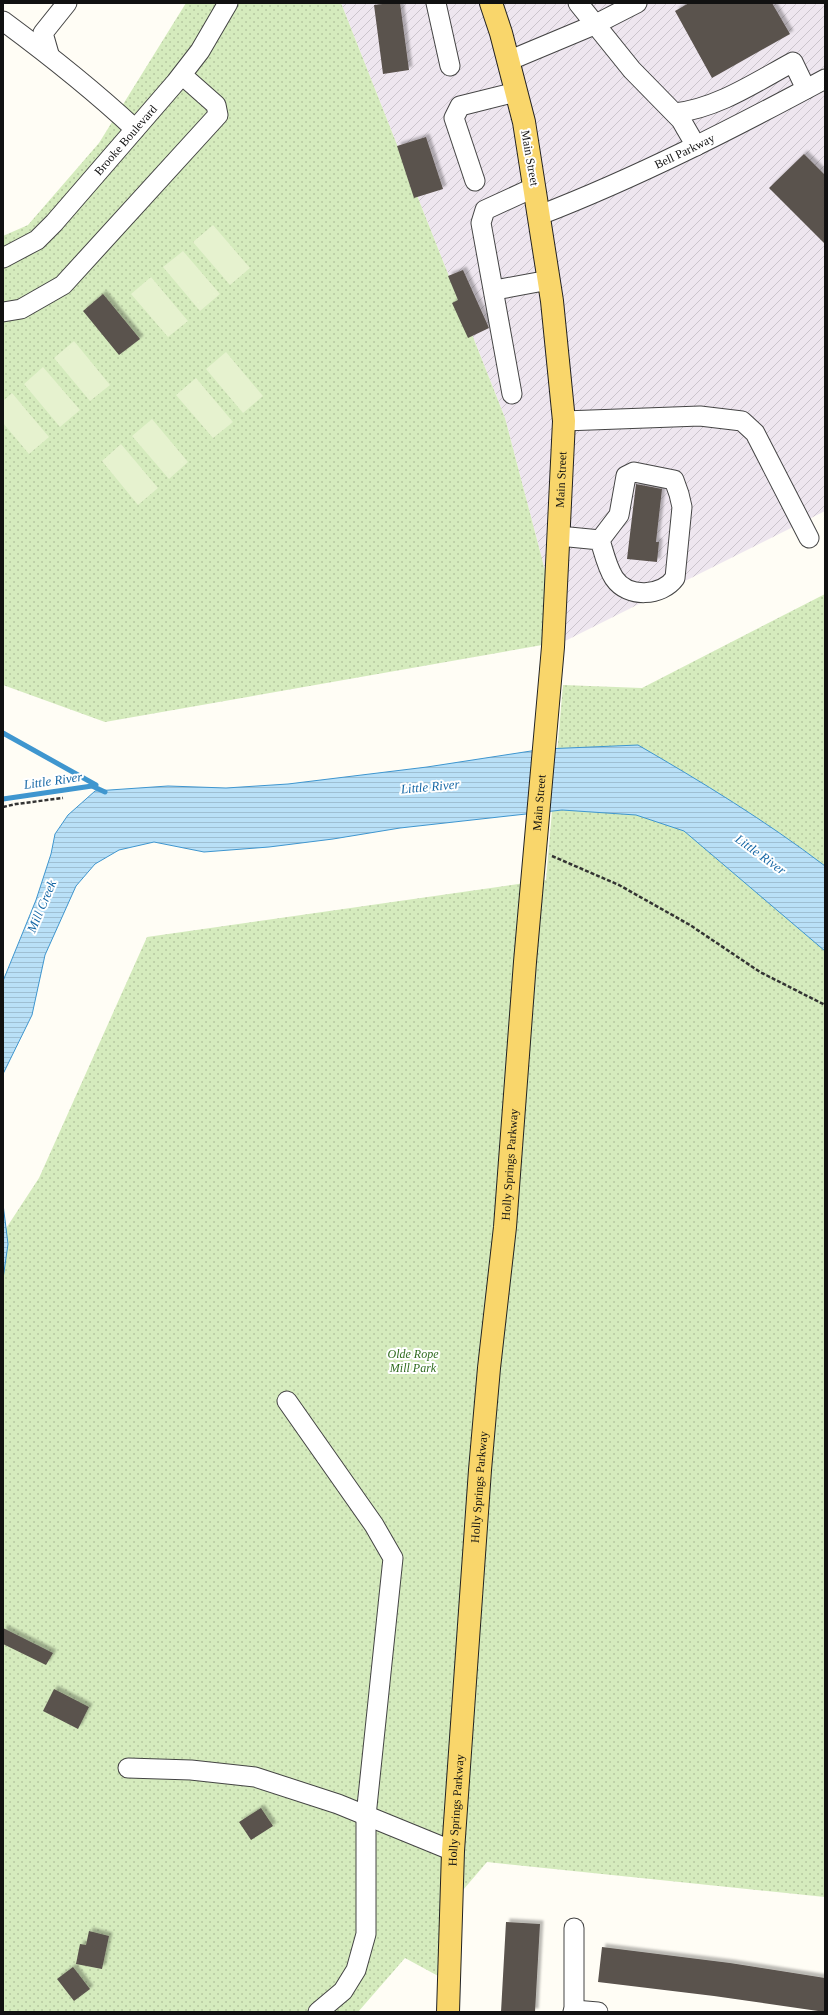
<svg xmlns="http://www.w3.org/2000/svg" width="828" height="2015" font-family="Georgia,serif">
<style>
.industrial{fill:url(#industrial-furrows)}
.park{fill:url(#park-dots)}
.pitch{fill:#e6f2cf}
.water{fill:url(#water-rules);stroke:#3f96cf}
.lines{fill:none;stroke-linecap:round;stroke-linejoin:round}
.stream{stroke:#3f96cf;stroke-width:5}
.building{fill:#5a524d;filter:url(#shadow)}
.minor-casing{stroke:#444;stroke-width:21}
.major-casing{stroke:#222;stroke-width:24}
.path{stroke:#333;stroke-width:2.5;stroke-dasharray:4 2;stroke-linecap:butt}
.minor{stroke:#fff;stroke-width:19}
.major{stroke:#f9d66b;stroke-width:22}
.labels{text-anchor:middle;stroke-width:4;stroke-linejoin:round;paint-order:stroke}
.street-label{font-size:12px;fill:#111;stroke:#fff}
.park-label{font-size:12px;font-style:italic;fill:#2f6b1f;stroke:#fff}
.water-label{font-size:13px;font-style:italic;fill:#1768a6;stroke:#fff}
</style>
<defs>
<pattern id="industrial-furrows" width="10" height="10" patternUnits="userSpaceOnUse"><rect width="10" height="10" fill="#eee6ef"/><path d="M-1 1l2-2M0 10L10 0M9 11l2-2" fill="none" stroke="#cbc4cc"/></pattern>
<pattern id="park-dots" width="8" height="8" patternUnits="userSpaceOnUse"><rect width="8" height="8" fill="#d5ebbd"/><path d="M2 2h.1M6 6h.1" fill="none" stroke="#b6c8a1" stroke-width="1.8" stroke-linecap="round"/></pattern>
<pattern id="water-rules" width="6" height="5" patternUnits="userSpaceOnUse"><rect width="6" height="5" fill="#b9e0f7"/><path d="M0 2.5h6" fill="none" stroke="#9ebfd3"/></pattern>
<filter id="shadow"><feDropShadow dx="3.5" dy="-3.5" stdDeviation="1" flood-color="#0004"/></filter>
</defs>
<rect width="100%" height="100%" fill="#fffdf5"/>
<path class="industrial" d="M341 3H825V511L565 641 562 635 505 418Z"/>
<path class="park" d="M186 3H341L505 418 562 635 565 641 105 722 3 685V236L28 225 99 143Z
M825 594V1897L487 1862 445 1911 440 1977 405 1958 358 2012H3V1233L39 1178 147 937 546 880 563 685 642 688Z"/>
<path class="pitch" d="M213 225 250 268 230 285 193 242Z
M183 251 220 294 200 311 163 267Z
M151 277 188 321 168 337 131 294Z
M74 341 110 385 90 401 54 358Z
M226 352 263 396 243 413 206 369Z
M43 367 80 410 60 427 24 384Z
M196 378 233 422 213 438 176 395Z
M12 393 49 437 29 454 3 423V401Z
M152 419 188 462 169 479 132 436Z
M121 444 158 488 138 505 102 461Z"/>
<path class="water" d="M638 745C702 782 766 821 825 866V951L684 831 636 815 562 810 400 828 333 839 269 847 204 852 154 842 119 850 95 864 76 886 45 955 32 1015 3 1074V981L36 900 51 854 55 834 68 815 95 791 168 786 226 788 288 784 427 767 544 749Z
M3 1204 8 1244 3 1279Z"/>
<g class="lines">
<path class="stream" d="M3 733 96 785
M3 799 92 786 105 792"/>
</g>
<path class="building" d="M391 3H400L409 70 383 74 374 5Z
M689 3H772L790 34 712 78 675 11Z
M426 137 443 189 414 198 397 146Z
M804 154 825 175V244L769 188Z
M463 270 489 328 468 338 452 303 458 300 448 276Z
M103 294 140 339 119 355 83 311Z
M636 484 662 489 656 542H659L657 562 627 559Z
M3 1628 53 1653 46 1665 3 1644Z
M54 1689 89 1707 78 1729 43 1711Z
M261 1808 273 1826 251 1840 239 1822Z
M506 1922 540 1924 535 2012H501Z
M89 1931 109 1936 102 1969 76 1964 80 1944 86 1945Z
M602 1947 730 1963 825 1978V2012L714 1996 598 1982Z
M73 1967 90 1989 74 2001 57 1979Z"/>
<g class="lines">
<g class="minor-casing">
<g id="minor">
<path d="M436 3 450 66"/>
<path d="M578 3 632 70 681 120 696 146"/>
<path d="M3 21C49 55 93 90 135 129"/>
<path d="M49 54 43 33 67 3"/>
<path d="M508 61 594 25 637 3"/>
<path d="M675 113C718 108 756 82 793 62L806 89"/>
<path d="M475 181 454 118 460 106 516 92"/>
<path id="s1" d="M540 215C638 177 732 129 825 79"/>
<path id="s2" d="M3 258 37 240 54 223 176 82 200 51 228 3"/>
<path d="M495 290 549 280"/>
<path d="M3 312 21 309 63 285 218 115 216 105 182 75"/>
<path d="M512 394 481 223 485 210 535 187"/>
<path d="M564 421 700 416 742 421 755 433 809 538"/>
<path d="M559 536 600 540C604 553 607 567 614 578 628 599 662 596 675 578L682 507 679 494 674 480 634 472 626 476 619 515 600 540"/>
<path d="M287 1401 374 1525 393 1558 366 1816V1934L356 1970 343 1991 318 2012"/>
<path d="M128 1768 191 1770 255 1777 338 1804 453 1851"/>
<path d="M574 2010V1928"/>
<path d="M573 2012 574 2010 598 2012"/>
</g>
</g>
<g class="major-casing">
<g id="major">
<path id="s3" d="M448 2012 453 1851 480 1470 489 1368 505 1227 525 962 553 647 564 421 552 301 524 122 501 33 491 3"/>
</g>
</g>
<path class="path" d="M3 807 16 804 63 798
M552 856 619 885 690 925 760 972 825 1005"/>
<use href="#minor" class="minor"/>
<use href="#major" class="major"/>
</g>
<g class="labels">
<g class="street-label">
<text dy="4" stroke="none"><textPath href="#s2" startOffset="172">Brooke Boulevard</textPath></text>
<text dy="4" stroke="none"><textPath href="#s1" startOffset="158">Bell Parkway</textPath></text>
<text transform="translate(530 158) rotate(80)" y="4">Main Street</text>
<text dy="4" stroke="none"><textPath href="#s3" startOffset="1537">Main Street</textPath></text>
<text dy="4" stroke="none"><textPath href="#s3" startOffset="1213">Main Street</textPath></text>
<text dy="4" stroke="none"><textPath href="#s3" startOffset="850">Holly Springs Parkway</textPath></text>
<text dy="4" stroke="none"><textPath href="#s3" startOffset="526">Holly Springs Parkway</textPath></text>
<text dy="4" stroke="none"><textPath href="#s3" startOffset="202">Holly Springs Parkway</textPath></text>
</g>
<g class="park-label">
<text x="413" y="1358">Olde Rope<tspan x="413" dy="14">Mill Park</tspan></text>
</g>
<g class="water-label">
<text transform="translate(53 780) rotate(-8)" y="5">Little River</text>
<text transform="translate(430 786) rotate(-5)" y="5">Little River</text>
<text transform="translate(761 854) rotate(36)" y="5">Little River</text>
<text transform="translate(41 906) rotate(-67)" y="5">Mill Creek</text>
</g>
</g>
<rect width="828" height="2015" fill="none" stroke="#111111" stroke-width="8"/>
</svg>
